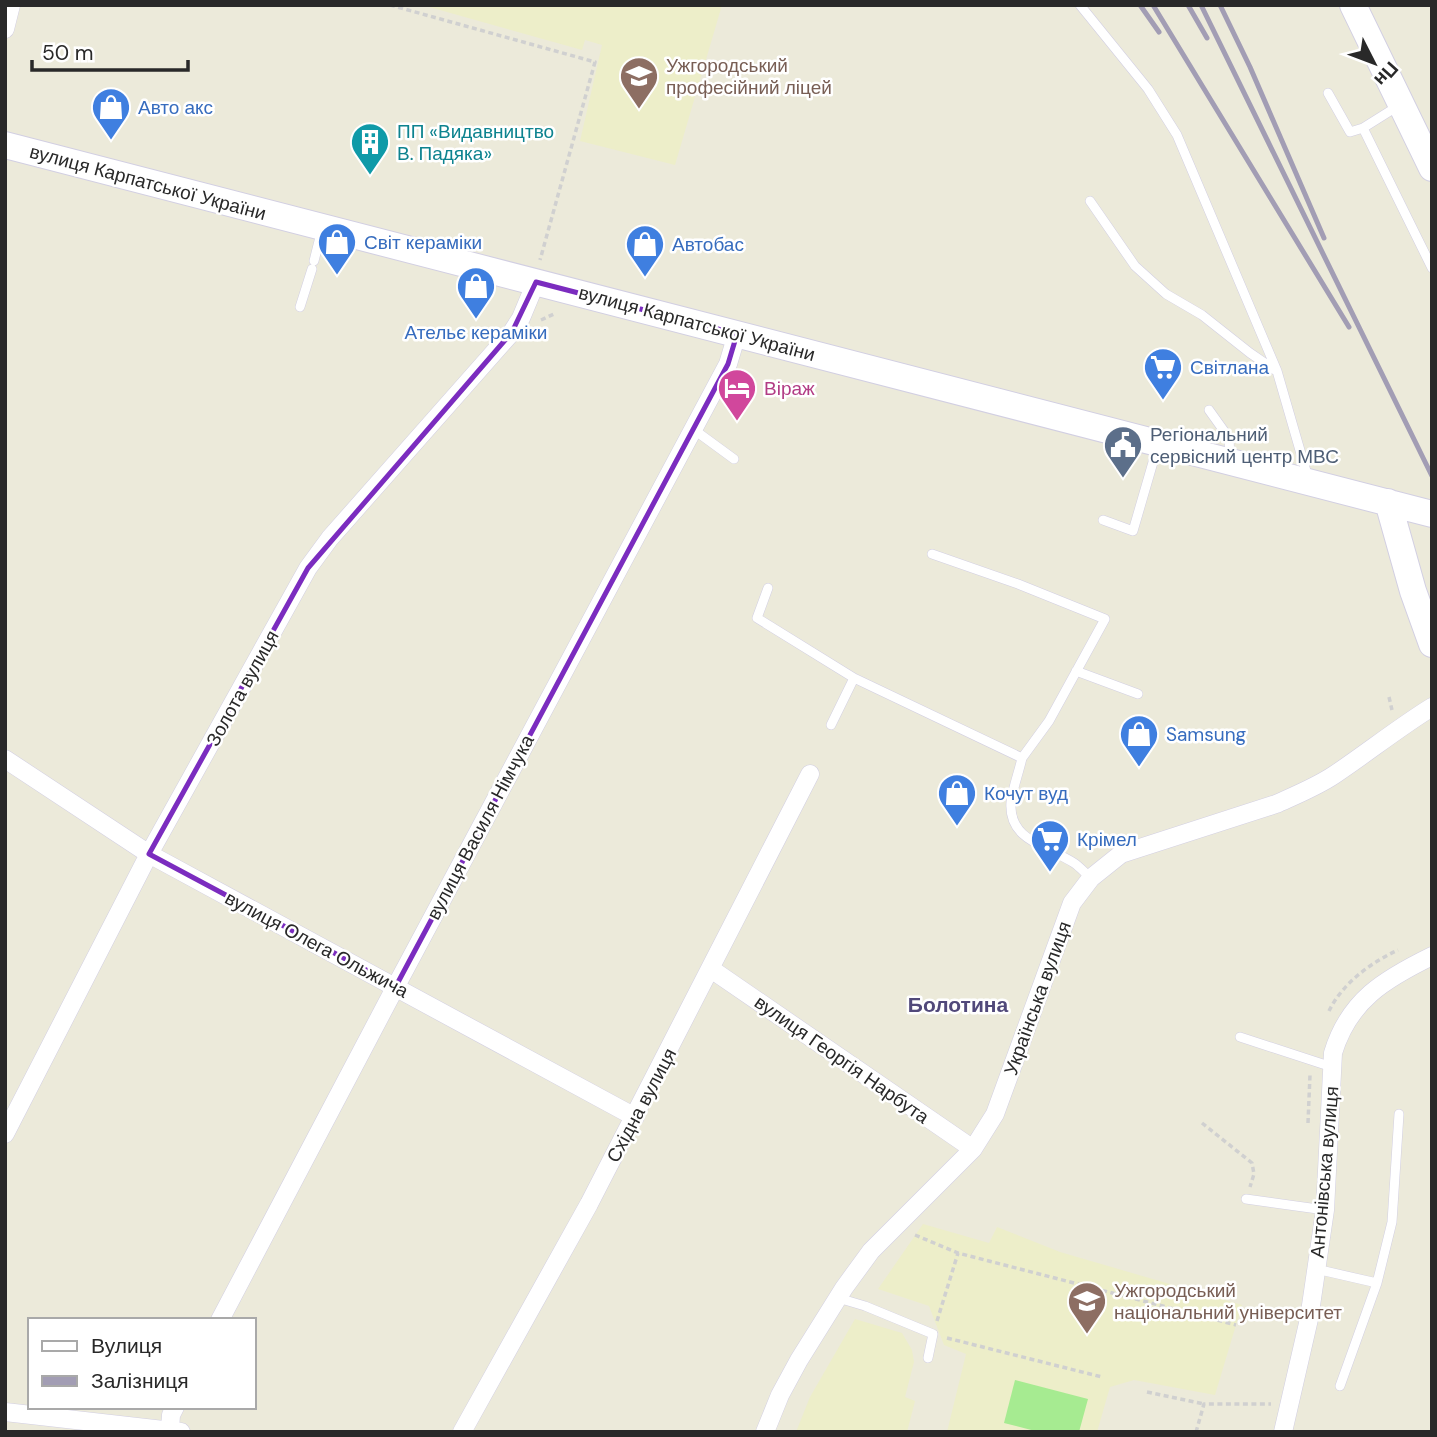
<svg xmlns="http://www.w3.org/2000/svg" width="1437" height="1437" font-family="'DM Sans',sans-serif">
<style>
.education{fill:#edeec9}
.pitch{fill:#a6eb91}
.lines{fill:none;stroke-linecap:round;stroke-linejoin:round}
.service-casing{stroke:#d2cfe2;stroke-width:10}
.minor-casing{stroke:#d2cfe2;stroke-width:19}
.secondary-casing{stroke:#d2cfe2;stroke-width:28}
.path{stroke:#d0d0d0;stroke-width:3.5;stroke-dasharray:5 3.5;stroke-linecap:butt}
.service{stroke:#fff;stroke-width:9}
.minor{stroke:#fff;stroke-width:18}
.secondary{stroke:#fff;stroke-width:26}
.rail{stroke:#a29db4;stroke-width:5}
.marked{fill:none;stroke:#7b2cbf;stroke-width:5;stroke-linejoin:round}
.labels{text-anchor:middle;stroke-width:5;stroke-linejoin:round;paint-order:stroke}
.education-label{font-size:19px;fill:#785e54;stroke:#fff;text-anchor:start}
.shop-label{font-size:19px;fill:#366cbe;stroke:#fff;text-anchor:start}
.culture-label{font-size:19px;fill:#0d838f;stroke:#fff;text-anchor:start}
.street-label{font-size:19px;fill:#292929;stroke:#fff}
.hotel-label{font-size:19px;fill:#b23c85;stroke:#fff;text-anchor:start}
.service-label{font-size:19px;fill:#4e5e75;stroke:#fff;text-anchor:start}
.neighbourhood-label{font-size:21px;font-weight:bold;fill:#51497a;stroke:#fff}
</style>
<rect width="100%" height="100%" fill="#eceada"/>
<path class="education" d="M422 5H722L675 165 580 141 602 45 585 40 582 50Z
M923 1224 989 1243 997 1227 1060 1252 1242 1305 1215 1395 1134 1380 1110 1387 1097 1432H947L966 1354 944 1345 929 1306 878 1289Z
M855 1319 902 1333 912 1350 914 1362 905 1397 915 1401 907 1432H796L810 1397Z"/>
<path class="pitch" d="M1015 1380 1088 1399 1079 1432H1039L1004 1423Z"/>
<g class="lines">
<g class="service-casing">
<path id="service" d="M1080 5 1148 89 1177 135 1277 371 1308 478
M1328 93 1350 132 1363 128
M1398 106 1363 128 1432 268
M1090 201 1135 266 1166 294 1202 315 1250 353 1275 370
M314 261 322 229
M300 307 312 269
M1209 410 1229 438 1230 458
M693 429 734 459
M1103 520 1133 531 1158 445
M932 554 1018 584 1105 619 1049 721 1022 758
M768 588 757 618 854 678 1022 758C1019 772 1013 787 1011 802 1008 841 1048 846 1074 863 1080 867 1085 873 1091 878
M1076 671 1138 694
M831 725 854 678
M1240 1037 1332 1067
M1246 1199 1325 1210
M1316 1269 1377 1283 1340 1386
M1377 1283 1392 1222 1399 1114
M838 1298 865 1306 933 1334 928 1358"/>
</g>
<g class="minor-casing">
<path id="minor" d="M5 29 11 5
M5 759 149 854 635 1117
M711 969 973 1149
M5 1134 149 854 308 568 330 538 512 332 521 318 536 282
M220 1320 396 986 728 364 737 334
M5 1412 181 1432
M170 1430 171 1415 175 1407
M462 1432 589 1204 810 774
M765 1432 780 1395 799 1360 844 1288 871 1251 973 1149 995 1114 1072 903 1091 878 1121 854 1276 804C1296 795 1316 787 1334 775 1367 753 1398 728 1432 707
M1283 1432 1309 1319 1325 1210 1333 1053C1349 1000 1385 979 1432 956"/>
</g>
<g class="secondary-casing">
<path id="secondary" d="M1353 5 1432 168
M5 145 1432 514
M1388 502 1413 591 1432 644"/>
</g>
<path class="path" d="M390 5 595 62 540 260
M541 320 554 314
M1389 697 1392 710
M1329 1011C1342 984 1370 963 1398 950
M1202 1123 1252 1163 1254 1174 1250 1187
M1308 1123 1310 1075
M915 1235 958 1253 1236 1325
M937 1321 958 1253
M947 1338 1102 1377
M1147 1392 1204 1404
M1196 1432 1204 1404H1271"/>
<use href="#service" class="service"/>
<use href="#minor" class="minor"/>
<use href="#secondary" class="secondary"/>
<path class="rail" d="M1140 5 1159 32
M1153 5 1349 327
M1188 5 1207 38
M1201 5 1432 476
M1220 5 1250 67 1324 238"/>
</g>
<path class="marked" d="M536 282 737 334 728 364 396 986 149 854 308 568 512 332Z"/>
<defs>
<g id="university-pin" transform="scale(2.0125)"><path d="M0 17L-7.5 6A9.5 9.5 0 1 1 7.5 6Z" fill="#8d6e63" stroke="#fff"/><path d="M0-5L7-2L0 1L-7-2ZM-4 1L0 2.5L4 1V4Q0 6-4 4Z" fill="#fff"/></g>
<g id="shop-pin" transform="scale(2.0125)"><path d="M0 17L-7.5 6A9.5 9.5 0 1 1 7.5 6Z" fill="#3f7fe0" stroke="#fff"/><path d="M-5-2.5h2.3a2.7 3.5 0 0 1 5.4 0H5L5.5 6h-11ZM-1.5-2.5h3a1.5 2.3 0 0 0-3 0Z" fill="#fff"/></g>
<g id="building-pin" transform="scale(2.0125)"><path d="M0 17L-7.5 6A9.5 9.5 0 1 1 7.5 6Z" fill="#0f9aa8" stroke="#fff"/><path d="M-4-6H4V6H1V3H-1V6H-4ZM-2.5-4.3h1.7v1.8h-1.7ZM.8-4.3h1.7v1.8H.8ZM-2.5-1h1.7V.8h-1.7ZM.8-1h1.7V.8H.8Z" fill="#fff"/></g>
<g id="supermarket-pin" transform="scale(2.0125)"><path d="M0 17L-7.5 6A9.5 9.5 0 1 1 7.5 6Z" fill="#3f7fe0" stroke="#fff"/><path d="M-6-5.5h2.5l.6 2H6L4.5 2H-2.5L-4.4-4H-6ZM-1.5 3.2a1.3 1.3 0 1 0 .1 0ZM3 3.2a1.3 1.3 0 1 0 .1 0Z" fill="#fff"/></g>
<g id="hotel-pin" transform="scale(2.0125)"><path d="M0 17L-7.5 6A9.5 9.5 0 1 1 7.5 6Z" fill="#d1479c" stroke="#fff"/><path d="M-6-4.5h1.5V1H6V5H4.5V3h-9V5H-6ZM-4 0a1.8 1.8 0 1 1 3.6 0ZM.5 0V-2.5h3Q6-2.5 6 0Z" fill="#fff"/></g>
<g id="civic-pin" transform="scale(2.0125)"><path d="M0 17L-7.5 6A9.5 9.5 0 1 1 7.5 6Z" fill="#5c6f8a" stroke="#fff"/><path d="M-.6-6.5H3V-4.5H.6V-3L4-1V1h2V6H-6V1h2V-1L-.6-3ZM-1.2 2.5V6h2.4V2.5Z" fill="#fff"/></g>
</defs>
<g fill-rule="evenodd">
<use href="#university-pin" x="639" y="76"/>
<use href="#shop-pin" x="111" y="107"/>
<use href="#building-pin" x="370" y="142"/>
<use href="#shop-pin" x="337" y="242"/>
<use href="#shop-pin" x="645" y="244"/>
<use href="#shop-pin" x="476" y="286"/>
<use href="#supermarket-pin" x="1163" y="367"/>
<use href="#hotel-pin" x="737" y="388"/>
<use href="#civic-pin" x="1123" y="445"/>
<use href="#shop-pin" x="1139" y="734"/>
<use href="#shop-pin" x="957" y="793"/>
<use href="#supermarket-pin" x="1050" y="839"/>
<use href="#university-pin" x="1087" y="1301"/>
</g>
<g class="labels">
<g class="education-label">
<text x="666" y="72">Ужгородський<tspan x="666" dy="22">професійний ліцей</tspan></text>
<text x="1114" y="1297">Ужгородський<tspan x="1114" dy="22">національний університет</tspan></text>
</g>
<g class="shop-label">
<text x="138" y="114">Авто акс</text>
<text x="364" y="249">Світ кераміки</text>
<text x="672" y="251">Автобас</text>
<text x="476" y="339" text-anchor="middle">Ательє кераміки</text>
<text x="1190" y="374">Світлана</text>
<text x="1166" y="741">Samsung</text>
<text x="984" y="800">Кочут вуд</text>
<text x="1077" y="846">Крімел</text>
</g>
<g class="culture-label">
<text x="397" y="138">ПП «Видавництво<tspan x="397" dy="22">В. Падяка»</tspan></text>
</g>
<g class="street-label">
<text transform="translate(148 182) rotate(15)" y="7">вулиця Карпатської України</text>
<text transform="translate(697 323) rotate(15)" y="7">вулиця Карпатської України</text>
<text transform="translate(242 688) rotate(-61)" y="7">Золота вулиця</text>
<text transform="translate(480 827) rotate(-62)" y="7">вулиця Василя Німчука</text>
<text transform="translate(317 944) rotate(28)" y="7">вулиця Олега Ольжича</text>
<text transform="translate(1037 998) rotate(-70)" y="7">Українська вулиця</text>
<text transform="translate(842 1059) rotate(35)" y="7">вулиця Георгія Нарбута</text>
<text transform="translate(641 1105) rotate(-62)" y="7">Східна вулиця</text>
<text transform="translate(1324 1172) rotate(-85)" y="7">Антонівська вулиця</text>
</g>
<g class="hotel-label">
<text x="764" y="395">Віраж</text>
</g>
<g class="service-label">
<text x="1150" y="441">Регіональний<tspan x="1150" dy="22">сервісний центр МВС</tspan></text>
</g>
<g class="neighbourhood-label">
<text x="958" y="1012">Болотина</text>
</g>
</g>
<rect width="1437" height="1437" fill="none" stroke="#292929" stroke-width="14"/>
<rect x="28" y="1318" width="228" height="91" fill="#ffffff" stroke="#a9a9a9" stroke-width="2"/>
<rect x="42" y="1341" width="35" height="10" fill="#ffffff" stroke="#a9a9a9" stroke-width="2"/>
<text x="91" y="1353" font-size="21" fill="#292929">Вулиця</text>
<rect x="42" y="1376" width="35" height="10" fill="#a29db4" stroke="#a9a9a9" stroke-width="2"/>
<text x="91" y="1388" font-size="21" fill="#292929">Залізниця</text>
<g transform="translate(1374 63) rotate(132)" stroke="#ffffff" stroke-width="5" paint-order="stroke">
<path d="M0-5L12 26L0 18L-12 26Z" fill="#292929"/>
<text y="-10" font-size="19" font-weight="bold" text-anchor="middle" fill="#292929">Пн</text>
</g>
<path d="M32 60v10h156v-10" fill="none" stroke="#292929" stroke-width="3.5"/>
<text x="42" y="60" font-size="21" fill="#292929" stroke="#ffffff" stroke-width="5" paint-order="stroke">50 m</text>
</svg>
